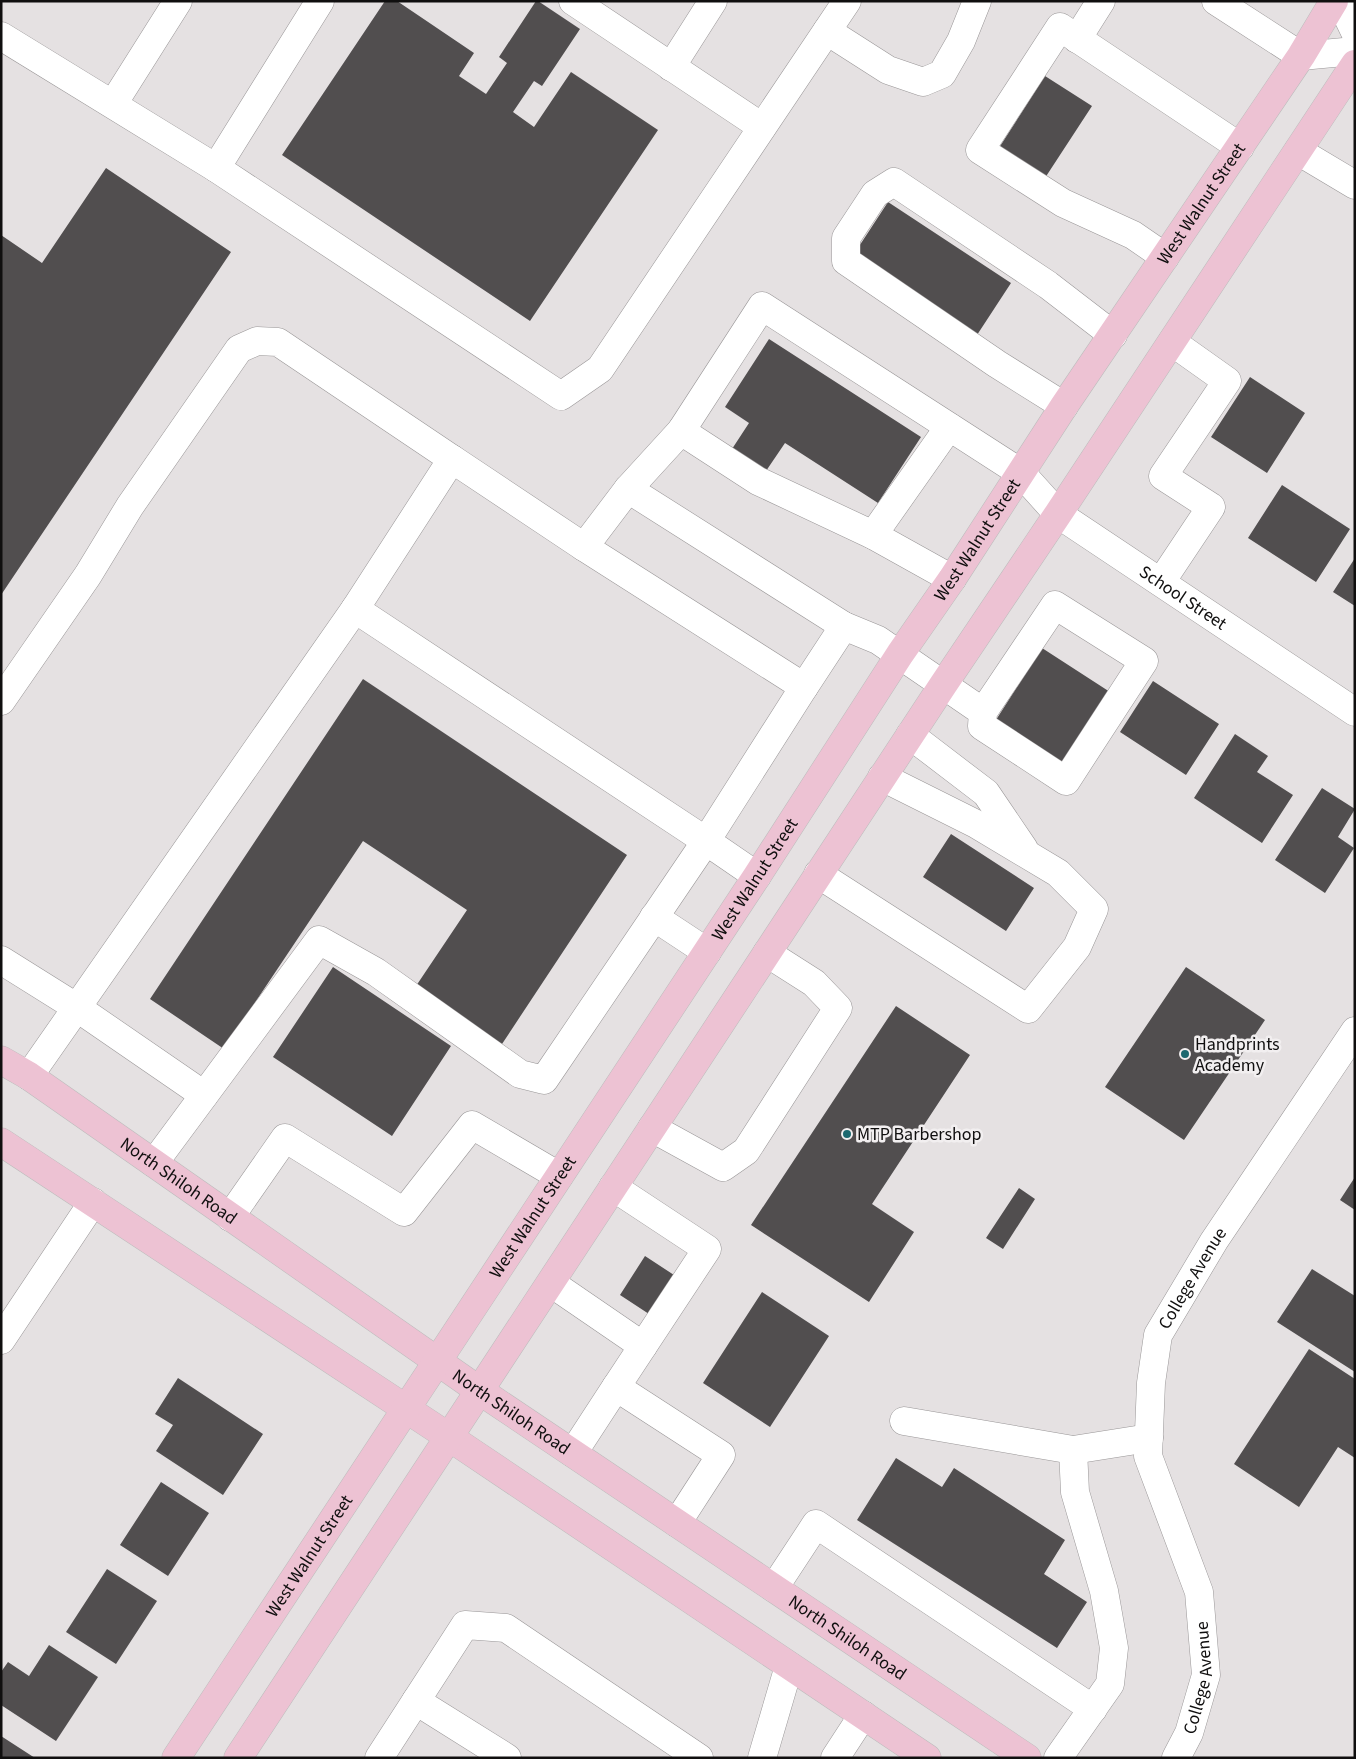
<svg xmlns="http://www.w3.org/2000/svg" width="1356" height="1759" font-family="'Source Sans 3',sans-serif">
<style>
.building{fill:#514e4f}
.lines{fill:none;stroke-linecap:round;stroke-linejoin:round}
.minor-casing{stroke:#999697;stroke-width:29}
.major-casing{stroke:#bcbcbc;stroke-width:29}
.minor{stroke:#fff;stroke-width:28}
.major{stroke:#edc2d3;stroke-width:28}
.poi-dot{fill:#1c686f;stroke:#f2eff0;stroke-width:2}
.labels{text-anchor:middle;stroke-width:5;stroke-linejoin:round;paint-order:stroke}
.street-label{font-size:18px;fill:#100f0f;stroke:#f2eff0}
.poi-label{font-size:18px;fill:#100f0f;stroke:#f2eff0;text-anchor:start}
</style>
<rect width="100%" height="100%" fill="#e5e1e2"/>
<path class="building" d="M385 1H397L474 53 459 76 486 94 507 63 499 57 536 1H538L580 29 542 86 534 81 513 112 534 127 571 72 658 130 530 321 282 155Z
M1045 76 1092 106 1043 181 997 151Z
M106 168 231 252 1 595V235L42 263Z
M888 202 1011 283 977 335 854 254Z
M769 339 921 437 878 503 785 443 766 471 732 449 749 423 725 407Z
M1250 377 1305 413 1267 473 1211 437Z
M1282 485 1350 529 1316 582 1248 538Z
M1355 558V606L1333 592Z
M1042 648 1110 692 1062 767 994 723Z
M363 679 627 855 500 1047 414 989 467 910 363 841 224 1049 150 999Z
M1153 681 1219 724 1186 775 1120 732Z
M1235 734 1268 756 1257 772 1293 795 1262 843 1194 798Z
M1322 788 1355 809 1338 837 1354 848 1325 893 1275 860Z
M951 834 1034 888 1006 931 923 877Z
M333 967 451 1046 392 1136 273 1057Z
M1186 967 1265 1020 1184 1140 1105 1087Z
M896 1006 970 1055 872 1204 914 1232 869 1302 751 1225Z
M1355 1177V1210L1340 1200Z
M1019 1188 1035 1199 1003 1249 986 1238Z
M645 1256 674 1275 649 1314 620 1295Z
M1312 1269 1355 1296V1372L1277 1322Z
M762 1292 829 1336 770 1427 703 1383Z
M1309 1349 1355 1379V1458L1338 1447 1299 1507 1234 1464Z
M178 1378 263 1434 223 1495 156 1451 173 1425 155 1414Z
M896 1458 942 1487 954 1468 1065 1540 1044 1574 1087 1602 1057 1648 857 1520Z
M161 1482 209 1513 168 1576 120 1545Z
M107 1569 157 1601 116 1664 66 1632Z
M49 1645 98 1677 56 1741 1 1705V1672L8 1662 29 1676Z
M1 1736 35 1758H1Z"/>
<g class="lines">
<g class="minor-casing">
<g id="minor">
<path d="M320 1 216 168 561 396 600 369 847 1"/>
<path d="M573 1 762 127"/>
<path d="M1216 1 1301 56 1355 51"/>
<path d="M1340 1 1355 32"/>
<path d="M827 31 888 70 923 82 942 74 961 41 977 1"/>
<path d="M1 36 216 168"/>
<path d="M1077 39 1101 1"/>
<path d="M671 67 713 1"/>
<path d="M113 104 178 1"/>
<path d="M1298 151 1355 185"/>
<path d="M1165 257 1133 235 1063 203 980 150 1060 27 1240 147"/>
<path d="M1064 406 997 364 846 261V238L875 194 894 182 1048 285 1113 335"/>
<path d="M681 431 758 481 873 535 952 579"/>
<path d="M628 489 844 626 878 640 983 712 1055 605 1144 661 1066 781 982 726 983 712"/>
<path d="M873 535 949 427"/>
<path d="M584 547 804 687 844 626"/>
<path d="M1161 582 1211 507 1163 476 1227 381 1172 342"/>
<path d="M355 609 706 841 804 687"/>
<path d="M1 701 88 575 130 506 239 349 257 341 278 342 452 459"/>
<path d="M910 735 986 793 1024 849"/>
<path d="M818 874 1028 1009 1077 947 1094 909 1058 873 976 824 882 777"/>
<path d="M654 917 707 952"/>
<path d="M1 960 76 1007 204 1095"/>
<path id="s1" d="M29 1076 355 609 452 459 584 547 628 489 681 431 762 306 1021 473 1058 514 1355 712"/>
<path d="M652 1128 723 1167 746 1151 838 1008 814 983 767 953"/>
<path d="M154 1163 319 940 376 972 520 1074 544 1080 706 841 757 876"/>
<path d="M613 1187 707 1249 643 1346"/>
<path d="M230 1217 285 1138 404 1212 472 1125 559 1176"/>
<path d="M551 1283 643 1346 616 1387"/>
<path d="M1 1340 93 1202"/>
<path d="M904 1421 1073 1450 1149 1438"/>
<path d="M573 1453 616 1387 721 1455 677 1523"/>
<path d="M774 1588 816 1524 1093 1709"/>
<path d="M416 1701 507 1758"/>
<path d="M379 1758 465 1625 506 1628 699 1758"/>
<path d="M762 1758 789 1666"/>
<path d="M835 1758 863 1715"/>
<path d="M1058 1758 1110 1684 1114 1648 1104 1591 1075 1492 1073 1450"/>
<path id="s2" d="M1176 1758 1189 1733 1206 1675 1199 1592 1148 1456 1151 1383 1158 1335 1214 1241 1355 1031"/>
</g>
</g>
<g class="major-casing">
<g id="major">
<path id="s3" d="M1 1060 29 1076 480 1391 1027 1758"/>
<path d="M1 1142 449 1437 927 1758"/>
<path id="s4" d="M176 1758 757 876 900 654 952 579 1064 406 1301 56 1334 1"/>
<path d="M238 1758 943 685 1058 514 1355 64"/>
</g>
</g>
<use href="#minor" class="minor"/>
<use href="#major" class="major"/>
</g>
<g class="poi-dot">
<circle cx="1185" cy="1054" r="5"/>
<circle cx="847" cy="1134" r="5"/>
</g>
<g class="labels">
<g class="street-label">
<text dy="6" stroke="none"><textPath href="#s4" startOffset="1862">West Walnut Street</textPath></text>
<text dy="6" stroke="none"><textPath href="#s4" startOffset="1458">West Walnut Street</textPath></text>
<text dy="6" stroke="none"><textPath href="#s1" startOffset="1721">School Street</textPath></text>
<text dy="6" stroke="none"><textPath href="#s4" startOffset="1052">West Walnut Street</textPath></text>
<text dy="6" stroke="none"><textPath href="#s3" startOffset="215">North Shiloh Road</textPath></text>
<text dy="6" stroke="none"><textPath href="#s4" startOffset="648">West Walnut Street</textPath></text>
<text dy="6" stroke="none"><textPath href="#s2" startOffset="505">College Avenue</textPath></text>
<text dy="6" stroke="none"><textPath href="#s3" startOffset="620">North Shiloh Road</textPath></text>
<text dy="6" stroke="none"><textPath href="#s4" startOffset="242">West Walnut Street</textPath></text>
<text dy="6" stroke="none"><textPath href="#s3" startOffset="1025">North Shiloh Road</textPath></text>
<text dy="6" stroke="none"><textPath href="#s2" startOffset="85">College Avenue</textPath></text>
</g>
<g class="poi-label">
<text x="1195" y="1050">Handprints<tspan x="1195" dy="21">Academy</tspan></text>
<text x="857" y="1140">MTP Barbershop</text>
</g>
</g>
<rect width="1356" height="1759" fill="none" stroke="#100f0f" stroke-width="5"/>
</svg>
